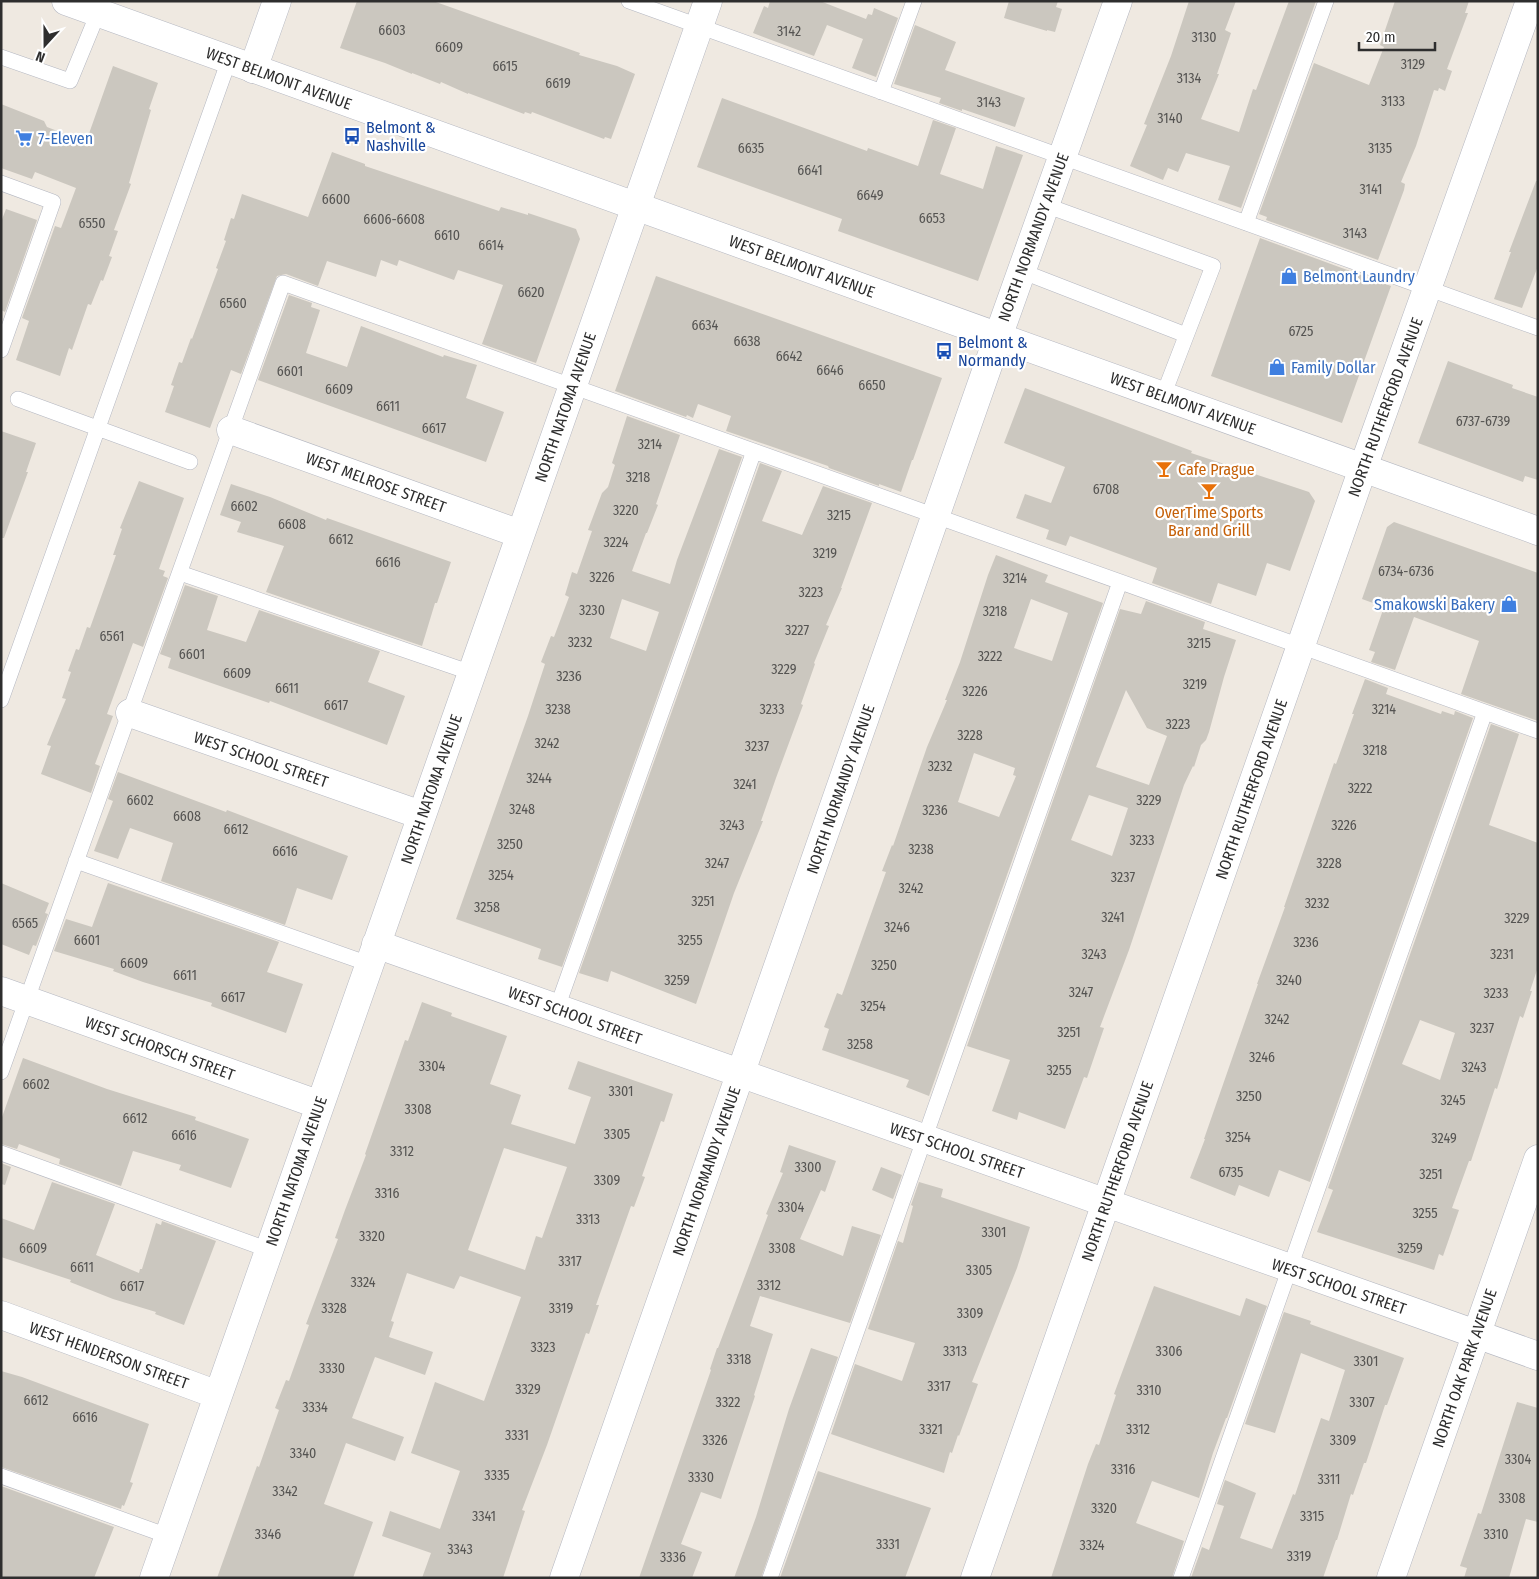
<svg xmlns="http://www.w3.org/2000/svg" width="1539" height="1579" font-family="'Fira Sans Condensed',sans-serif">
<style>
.building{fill:#cbc7bf;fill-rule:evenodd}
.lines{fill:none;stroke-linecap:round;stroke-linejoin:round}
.lane-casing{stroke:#b4b7c1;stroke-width:16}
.street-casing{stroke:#b4b7c1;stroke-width:29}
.secondary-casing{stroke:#b4b7c1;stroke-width:29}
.lane{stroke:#fff;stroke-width:15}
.street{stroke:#fff;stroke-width:28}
.secondary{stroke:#fff;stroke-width:28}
.labels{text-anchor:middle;stroke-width:4.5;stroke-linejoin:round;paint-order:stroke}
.number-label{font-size:14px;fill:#555452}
.street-label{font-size:16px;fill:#2e2e2e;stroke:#fff}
.transit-label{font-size:16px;fill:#164399;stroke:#fff;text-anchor:start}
.shop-label{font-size:16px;fill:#366cbe;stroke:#fff;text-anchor:start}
.food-label{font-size:16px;fill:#c56008;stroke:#fff;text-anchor:start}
</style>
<rect width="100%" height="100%" fill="#efe9e1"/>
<path class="building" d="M357 1H433L580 53 579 55 617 66 635 74 611 139 605 137 604 139 532 112 531 114 525 112 524 114 468 93V94L441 82 440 84 412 73V74L385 63 340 48Z
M770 1H820L866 19 868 14 872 15 874 8 898 18 876 77 852 68 863 39 827 25 814 56 753 33 764 6 768 8Z
M1009 1H1058L1056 7 1062 9 1055 32 1047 30V31L1004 18Z
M1189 1H1236L1225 30 1231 33 1217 74H1219L1201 119 1239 132 1253 89 1256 90 1289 1H1316L1241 208 1218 200 1230 166 1186 153 1178 172 1168 168 1163 180 1130 166 1147 125 1144 124 1171 56Z
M1395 1H1469L1465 13H1468L1447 69 1452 71 1445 91 1439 88 1438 91 1434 90 1416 146 1401 182 1405 184 1404 190 1378 260 1266 220 1267 217 1259 214 1314 63 1369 85 1384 47 1380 45Z
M915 25 956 42 945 70 1025 98 1015 127 962 109V111L939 103 941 98 894 84Z
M113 66 158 83 149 109 151 110 129 183 131 184 114 230 118 231 109 256 112 257 103 281 101 280 91 305 88 304 72 350 69 348 60 376 16 360 29 321 22 318 55 226 61 228 76 188 35 172 32 179 1 168V104L44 121 47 127 86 142Z
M722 98 867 151 868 148 918 166 933 120 956 128 940 174 983 189 996 146 1023 155 978 281 838 231 842 219 697 167Z
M332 152 365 164V166L499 211 501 207 528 215V213L576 229 580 239 536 363 482 344 503 285 458 270 454 280 399 260 397 266 381 260 376 277 327 261 318 286 286 274 277 276 241 374 231 370 210 428 165 412 174 386 171 385 179 362 182 363 191 338 192 339 218 269 216 268 226 241 224 240 231 218 234 219 242 194 308 217Z
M1536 181H1538V266L1522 308 1494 299 1511 252H1509Z
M6 209 37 220 5 312 1 310V222Z
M1260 238 1391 286 1342 423 1211 376Z
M656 276 942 378 913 460H912L901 492 879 484V486L829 468 828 466 726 431 731 416 698 404 693 418 687 415 686 417 615 391Z
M289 295 312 303 311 307 320 310 306 353 347 367 361 326 443 357 444 355 477 365 466 398 504 412 486 462 258 380Z
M1448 361 1513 385 1512 388 1538 397V480L1525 476 1523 482 1418 443Z
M1025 388 1192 451 1191 453 1309 492 1315 501 1290 571 1267 563 1256 596 1218 583 1211 604 1152 583 1157 568 1070 536 1066 546 1046 539 1049 530 1016 518 1025 494 1051 503 1065 467 1004 443Z
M627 416 680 435 656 504 658 505 647 533H646L632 571 670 584 677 560 719 449 742 457 562 967 538 959 541 949 456 919 528 716 545 664 541 662 551 636 554 637 569 597 565 595 572 572 577 574 592 531 588 530 602 493 608 487 615 465 612 463ZM622 599 659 612 646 651 610 638Z
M1 431 36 443 26 472H28L4 538H1Z
M760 463 782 471 762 521 802 535 823 486 872 503 841 588H842L826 625 829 626 814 663 815 664 801 704 803 705 776 778 761 821H763L734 893 696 1004 611 971 608 982 579 973Z
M139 481 184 498 159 569 165 571 163 576 168 578 143 647 133 643 107 714 113 716 95 764 100 766 91 793 41 774 51 746 47 745 66 699 62 698 71 672 68 671 76 649 79 650 87 627 90 628 116 555H113L122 529 120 528Z
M231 484 270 497 326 520 327 518 451 562 437 603H435L422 646 266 592 284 546 237 532 241 522 220 515Z
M1394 522 1538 573V721L1461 694 1479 641 1414 617 1395 670 1371 662 1375 652 1369 650 1384 607 1362 599 1387 527Z
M996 555 1048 575 1045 582 1103 603 929 1096 906 1087 909 1080 822 1050 829 1029 824 1027 837 993 842 995 886 872 882 871 892 845 893 846 927 747 947 700H945L960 662 988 575ZM1031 599 1068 613 1052 661 1014 648ZM974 753 1015 768 1013 775 1016 776 999 817 958 802Z
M185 585 218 596 207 630 246 642 259 610 380 651 368 682 405 696 387 745 270 701 269 703 168 668 171 658 160 654Z
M1146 601 1205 622 1203 629 1236 640 1224 677 1209 732 1206 740 1201 745 1194 767 1193 766 1184 785 1129 950 1100 1027 1104 1028 1087 1078 1084 1077 1065 1129 1019 1112 1017 1120 992 1111 1010 1060 967 1046 1120 609 1141 614ZM1126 690 1147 728 1167 736 1149 785 1096 767ZM1089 795 1128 808 1112 856 1071 840Z
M1365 679 1388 688 1386 694 1441 714 1442 711 1454 715 1455 711 1473 718 1310 1182 1279 1170 1269 1197 1239 1185 1235 1196 1190 1178 1205 1139H1204L1258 984H1257L1285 907H1284L1334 763 1336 764 1354 714H1352Z
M1491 724 1519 734 1489 825 1538 843V967L1530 991H1532L1523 1018 1520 1016 1497 1089 1495 1088 1471 1161H1469L1452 1208 1459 1210 1443 1256 1439 1254 1434 1270 1317 1232 1333 1190 1328 1188ZM1420 1020 1455 1033 1440 1080 1402 1064Z
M118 772 226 812 227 810 348 856 332 900 297 888 285 925 161 881 173 843 130 828 118 859 94 851 113 801 108 799Z
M1 883 49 903 45 913 48 914 36 946 33 945 29 955 1 944Z
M108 883 279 942 267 972 303 984 286 1033 211 1006 212 1003 143 982 113 971 114 969 54 951 66 919 92 927Z
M422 1002 452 1013 451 1016 507 1036 490 1084 521 1095 511 1124 575 1144 591 1097 568 1089 578 1061 673 1094 664 1122 661 1121 642 1176 645 1177 634 1207 631 1206 596 1305H599L589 1334 586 1333 547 1445 522 1510 525 1511 503 1578H422L431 1553 382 1536 390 1511 440 1529 460 1471 411 1453 435 1382 484 1401 521 1297 460 1276 454 1289 407 1273 391 1321 394 1322 389 1337 433 1352 425 1375 375 1357 352 1418 404 1437 395 1461 346 1443 324 1504 373 1522 353 1578H217L257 1466 259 1467 279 1410 275 1408 286 1380 289 1381 309 1325 306 1324 338 1239 335 1238 345 1210 366 1155 365 1154 405 1040 408 1041ZM504 1148 567 1167 542 1238 536 1236 525 1270 468 1250Z
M23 1058 107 1089 196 1117 195 1120 249 1139 231 1188 179 1170 181 1165 133 1151 121 1186 59 1164 60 1159 19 1144 17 1149 1 1144V1120Z
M789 1145 836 1161 825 1192 821 1190 800 1239 843 1256 852 1226 881 1235 850 1323 760 1296 750 1326 773 1334 754 1395 755 1396 721 1499 701 1492 681 1544 702 1552 692 1578H639L711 1370 710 1369 717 1348H718L768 1215 766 1214 783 1173 780 1172Z
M1 1163 11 1167 5 1185 1 1184Z
M881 1167 902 1175 893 1199 872 1190Z
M52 1182 115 1204 96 1255 139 1273 140 1269H142L156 1223 161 1225 162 1221 216 1241 184 1325 155 1314 156 1312 113 1299 70 1282 71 1280 1 1257V1218L34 1230Z
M919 1182 943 1189 941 1197 1030 1227 1017 1268 972 1382 978 1384 959 1436 958 1435 952 1453 950 1452 944 1473 831 1434 855 1364 902 1381 915 1343 868 1329 898 1241 903 1243 913 1206 911 1205Z
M1154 1286 1240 1316 1246 1298 1267 1306 1227 1418H1226L1213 1453 1199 1498 1152 1481 1136 1523 1184 1541 1172 1578H1051L1088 1464 1096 1444 1099 1445 1116 1395 1114 1394Z
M1284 1312 1311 1321 1310 1324 1404 1358 1387 1405H1385L1366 1463H1364L1353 1495 1351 1494 1337 1540H1336L1323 1578H1191L1202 1547 1209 1550 1224 1506 1217 1504 1225 1480 1256 1493 1240 1538 1272 1549 1293 1494 1295 1495 1321 1418 1329 1421 1345 1370 1301 1353 1275 1433 1245 1424Z
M811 1348 838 1357 761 1578H734L756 1517 789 1409Z
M1 1371 22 1377 149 1424 130 1482 133 1483 124 1506 122 1505 121 1509 1 1467Z
M1517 1402 1538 1408V1522L1526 1519 1509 1578H1464L1467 1568 1460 1566 1478 1513 1481 1514Z
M818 1471 931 1508 905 1578H780Z
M1 1486 114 1527 94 1578H1Z"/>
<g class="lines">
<g class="lane-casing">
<path id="lane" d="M629 1 1538 328
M1 57 70 81 98 13
M881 92 914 1
M1 183 53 202 1 350
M1045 205 1213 266 1163 396
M1246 223 1326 1
M1021 271 1186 335
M18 399 190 462
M180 573 472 673
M1 700 229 60
M76 861 369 964
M557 1008 754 451
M1 1072 283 283 1538 731
M1 1153 269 1250
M1 1476 168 1536
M770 1578 1120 582
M1181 1578 1485 712"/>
</g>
<g class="street-casing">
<path id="street" d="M253 69 277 1
M231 430 520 534
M130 713 421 815
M376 944 1538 1356
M1 991 320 1105
M1 1315 218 1395
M154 1578 708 1
M564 1578 998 337 1118 1
M975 1578 1363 468 1530 1"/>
</g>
<g class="secondary-casing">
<path id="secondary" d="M66 1 1538 531
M1391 1578 1538 1159"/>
</g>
<use href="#lane" class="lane"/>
<use href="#street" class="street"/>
<use href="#secondary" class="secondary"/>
</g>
<defs>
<g id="bus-bare" transform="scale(1.35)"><path d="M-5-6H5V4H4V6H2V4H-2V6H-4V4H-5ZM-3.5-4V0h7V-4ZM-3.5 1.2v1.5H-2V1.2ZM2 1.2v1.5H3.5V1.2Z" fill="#1a4fb4" stroke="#fff" stroke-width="2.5" paint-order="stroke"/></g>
<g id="supermarket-bare" transform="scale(1.35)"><path d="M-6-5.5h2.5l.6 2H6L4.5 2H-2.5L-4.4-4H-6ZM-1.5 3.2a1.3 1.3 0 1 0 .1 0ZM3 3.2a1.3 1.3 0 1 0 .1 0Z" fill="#3f7fe0" stroke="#fff" stroke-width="2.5" paint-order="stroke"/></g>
<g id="shop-bare" transform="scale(1.35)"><path d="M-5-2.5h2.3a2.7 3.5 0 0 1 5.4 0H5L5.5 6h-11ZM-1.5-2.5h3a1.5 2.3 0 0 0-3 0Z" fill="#3f7fe0" stroke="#fff" stroke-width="2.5" paint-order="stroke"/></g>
<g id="bar-bare" transform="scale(1.35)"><path d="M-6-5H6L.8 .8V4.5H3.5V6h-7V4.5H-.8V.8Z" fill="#e8710a" stroke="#fff" stroke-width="2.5" paint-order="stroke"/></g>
</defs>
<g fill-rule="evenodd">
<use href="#bus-bare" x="352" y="136"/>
<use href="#supermarket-bare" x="24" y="138"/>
<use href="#shop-bare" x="1289" y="276"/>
<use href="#bus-bare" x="944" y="351"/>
<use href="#shop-bare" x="1277" y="367"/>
<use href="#bar-bare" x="1164" y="469"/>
<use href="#bar-bare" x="1209" y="491"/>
<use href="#shop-bare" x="1509" y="604"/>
</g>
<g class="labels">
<g class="number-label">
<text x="392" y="35">6603</text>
<text x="789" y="36">3142</text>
<text x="1204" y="42">3130</text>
<text x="449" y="52">6609</text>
<text x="1413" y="69">3129</text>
<text x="505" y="71">6615</text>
<text x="1189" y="83">3134</text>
<text x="558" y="88">6619</text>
<text x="1393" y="106">3133</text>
<text x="989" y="107">3143</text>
<text x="1170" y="123">3140</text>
<text x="751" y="153">6635</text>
<text x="1380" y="153">3135</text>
<text x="810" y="175">6641</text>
<text x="1371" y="194">3141</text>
<text x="870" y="200">6649</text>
<text x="336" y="204">6600</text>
<text x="932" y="223">6653</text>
<text x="394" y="224">6606-6608</text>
<text x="92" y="228">6550</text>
<text x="1355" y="238">3143</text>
<text x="447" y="240">6610</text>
<text x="491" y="250">6614</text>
<text x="531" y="297">6620</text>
<text x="233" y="308">6560</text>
<text x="705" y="330">6634</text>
<text x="1301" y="336">6725</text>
<text x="747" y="346">6638</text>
<text x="789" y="361">6642</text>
<text x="830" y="375">6646</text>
<text x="290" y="376">6601</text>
<text x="872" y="390">6650</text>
<text x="339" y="394">6609</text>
<text x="388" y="411">6611</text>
<text x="1483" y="426">6737-6739</text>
<text x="434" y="433">6617</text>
<text x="650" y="449">3214</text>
<text x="638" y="482">3218</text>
<text x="1106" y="494">6708</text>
<text x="244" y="511">6602</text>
<text x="626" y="515">3220</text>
<text x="839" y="520">3215</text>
<text x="292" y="529">6608</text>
<text x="341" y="544">6612</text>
<text x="616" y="547">3224</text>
<text x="825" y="558">3219</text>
<text x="388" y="567">6616</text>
<text x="1406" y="576">6734-6736</text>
<text x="602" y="582">3226</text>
<text x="1015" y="583">3214</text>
<text x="811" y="597">3223</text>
<text x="592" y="615">3230</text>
<text x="995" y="616">3218</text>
<text x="797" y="635">3227</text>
<text x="112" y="641">6561</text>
<text x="580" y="647">3232</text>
<text x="1199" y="648">3215</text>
<text x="192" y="659">6601</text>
<text x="990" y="661">3222</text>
<text x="784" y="674">3229</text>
<text x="237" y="678">6609</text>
<text x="569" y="681">3236</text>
<text x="1195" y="689">3219</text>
<text x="287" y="693">6611</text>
<text x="975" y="696">3226</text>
<text x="336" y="710">6617</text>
<text x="558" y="714">3238</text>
<text x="772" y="714">3233</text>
<text x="1384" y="714">3214</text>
<text x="1178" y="729">3223</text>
<text x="970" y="740">3228</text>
<text x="547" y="748">3242</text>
<text x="757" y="751">3237</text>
<text x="1375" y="755">3218</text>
<text x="940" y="771">3232</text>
<text x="539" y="783">3244</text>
<text x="745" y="789">3241</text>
<text x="1360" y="793">3222</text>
<text x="140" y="805">6602</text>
<text x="1149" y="805">3229</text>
<text x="522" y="814">3248</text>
<text x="935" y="815">3236</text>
<text x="187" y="821">6608</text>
<text x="732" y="830">3243</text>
<text x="1344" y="830">3226</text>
<text x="236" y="834">6612</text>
<text x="1142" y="845">3233</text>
<text x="510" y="849">3250</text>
<text x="921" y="854">3238</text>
<text x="285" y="856">6616</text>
<text x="717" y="868">3247</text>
<text x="1329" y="868">3228</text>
<text x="501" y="880">3254</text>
<text x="1123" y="882">3237</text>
<text x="911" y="893">3242</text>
<text x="703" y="906">3251</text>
<text x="1317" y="908">3232</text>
<text x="487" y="912">3258</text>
<text x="1113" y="922">3241</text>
<text x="1517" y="923">3229</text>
<text x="25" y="928">6565</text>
<text x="897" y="932">3246</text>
<text x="87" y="945">6601</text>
<text x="690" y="945">3255</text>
<text x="1306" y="947">3236</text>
<text x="1094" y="959">3243</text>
<text x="1502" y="959">3231</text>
<text x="134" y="968">6609</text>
<text x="884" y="970">3250</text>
<text x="185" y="980">6611</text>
<text x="677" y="985">3259</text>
<text x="1289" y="985">3240</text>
<text x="1081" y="997">3247</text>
<text x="1496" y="998">3233</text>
<text x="233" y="1002">6617</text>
<text x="873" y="1011">3254</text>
<text x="1277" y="1024">3242</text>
<text x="1482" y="1033">3237</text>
<text x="1069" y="1037">3251</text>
<text x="860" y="1049">3258</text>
<text x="1262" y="1062">3246</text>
<text x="432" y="1071">3304</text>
<text x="1474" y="1072">3243</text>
<text x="1059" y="1075">3255</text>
<text x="36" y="1089">6602</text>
<text x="621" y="1096">3301</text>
<text x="1249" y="1101">3250</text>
<text x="1453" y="1105">3245</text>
<text x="418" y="1114">3308</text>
<text x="135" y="1123">6612</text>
<text x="617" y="1139">3305</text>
<text x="184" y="1140">6616</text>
<text x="1238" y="1142">3254</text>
<text x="1444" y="1143">3249</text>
<text x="402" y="1156">3312</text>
<text x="808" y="1172">3300</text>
<text x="1231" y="1177">6735</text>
<text x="1431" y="1179">3251</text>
<text x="607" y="1185">3309</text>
<text x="387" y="1198">3316</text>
<text x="791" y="1212">3304</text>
<text x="1425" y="1218">3255</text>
<text x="588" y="1224">3313</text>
<text x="994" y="1237">3301</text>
<text x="372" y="1241">3320</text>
<text x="33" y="1253">6609</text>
<text x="782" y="1253">3308</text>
<text x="1410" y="1253">3259</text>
<text x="570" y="1266">3317</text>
<text x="82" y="1272">6611</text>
<text x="979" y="1275">3305</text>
<text x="363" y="1287">3324</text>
<text x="769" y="1290">3312</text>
<text x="132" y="1291">6617</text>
<text x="334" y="1313">3328</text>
<text x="561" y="1313">3319</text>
<text x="970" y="1318">3309</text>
<text x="543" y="1352">3323</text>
<text x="955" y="1356">3313</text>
<text x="1169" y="1356">3306</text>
<text x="739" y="1364">3318</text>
<text x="1366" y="1366">3301</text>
<text x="332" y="1373">3330</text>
<text x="939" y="1391">3317</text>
<text x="528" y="1394">3329</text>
<text x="1149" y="1395">3310</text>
<text x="36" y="1405">6612</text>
<text x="728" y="1407">3322</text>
<text x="1362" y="1407">3307</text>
<text x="315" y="1412">3334</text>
<text x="85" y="1422">6616</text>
<text x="931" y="1434">3321</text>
<text x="1138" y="1434">3312</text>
<text x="517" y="1440">3331</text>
<text x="715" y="1445">3326</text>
<text x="1343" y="1445">3309</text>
<text x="303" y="1458">3340</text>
<text x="1518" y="1464">3304</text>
<text x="1123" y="1474">3316</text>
<text x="497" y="1480">3335</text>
<text x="701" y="1482">3330</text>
<text x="1329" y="1484">3311</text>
<text x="285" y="1496">3342</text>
<text x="1512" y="1503">3308</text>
<text x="1104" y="1513">3320</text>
<text x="484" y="1521">3341</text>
<text x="1312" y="1521">3315</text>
<text x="268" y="1539">3346</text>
<text x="1496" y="1539">3310</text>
<text x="888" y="1549">3331</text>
<text x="1092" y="1550">3324</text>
<text x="460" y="1554">3343</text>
<text x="1299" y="1561">3319</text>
<text x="673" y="1562">3336</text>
</g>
<g class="street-label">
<text transform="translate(279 78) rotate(20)" y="6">WEST BELMONT AVENUE</text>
<text transform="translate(1033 237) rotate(-70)" y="6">NORTH NORMANDY AVENUE</text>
<text transform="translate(802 266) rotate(20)" y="6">WEST BELMONT AVENUE</text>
<text transform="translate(1183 403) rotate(20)" y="6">WEST BELMONT AVENUE</text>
<text transform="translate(565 407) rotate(-71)" y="6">NORTH NATOMA AVENUE</text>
<text transform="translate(1385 407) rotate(-70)" y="6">NORTH RUTHERFORD AVENUE</text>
<text transform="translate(376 482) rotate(20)" y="6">WEST MELROSE STREET</text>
<text transform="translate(261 759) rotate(19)" y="6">WEST SCHOOL STREET</text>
<text transform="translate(431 789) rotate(-71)" y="6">NORTH NATOMA AVENUE</text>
<text transform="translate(840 789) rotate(-71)" y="6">NORTH NORMANDY AVENUE</text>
<text transform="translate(1251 789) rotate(-71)" y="6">NORTH RUTHERFORD AVENUE</text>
<text transform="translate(575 1015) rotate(20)" y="6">WEST SCHOOL STREET</text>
<text transform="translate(160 1048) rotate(20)" y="6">WEST SCHORSCH STREET</text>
<text transform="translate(957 1150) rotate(19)" y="6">WEST SCHOOL STREET</text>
<text transform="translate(296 1171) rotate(-71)" y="6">NORTH NATOMA AVENUE</text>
<text transform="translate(706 1171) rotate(-71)" y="6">NORTH NORMANDY AVENUE</text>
<text transform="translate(1117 1171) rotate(-71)" y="6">NORTH RUTHERFORD AVENUE</text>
<text transform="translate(1339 1286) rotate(19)" y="6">WEST SCHOOL STREET</text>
<text transform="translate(109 1355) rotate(20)" y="6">WEST HENDERSON STREET</text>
<text transform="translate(1464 1368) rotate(-71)" y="6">NORTH OAK PARK AVENUE</text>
</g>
<g class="transit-label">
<text x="366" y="133">Belmont &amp;<tspan x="366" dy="18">Nashville</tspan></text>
<text x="958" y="348">Belmont &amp;<tspan x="958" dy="18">Normandy</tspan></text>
</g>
<g class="shop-label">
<text x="38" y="144">7-Eleven</text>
<text x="1303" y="282">Belmont Laundry</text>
<text x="1291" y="373">Family Dollar</text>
<text x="1495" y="610" text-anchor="end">Smakowski Bakery</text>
</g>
<g class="food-label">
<text x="1178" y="475">Cafe Prague</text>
<text x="1209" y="518" text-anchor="middle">OverTime Sports<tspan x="1209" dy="18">Bar and Grill</tspan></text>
</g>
</g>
<rect width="1539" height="1579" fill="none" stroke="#2e2e2e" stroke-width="5"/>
<g transform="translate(45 45) rotate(201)" stroke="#ffffff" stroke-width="4" paint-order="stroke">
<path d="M0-4L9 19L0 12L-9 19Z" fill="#2e2e2e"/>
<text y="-8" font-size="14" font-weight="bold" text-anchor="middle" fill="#2e2e2e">N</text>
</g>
<path d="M1359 42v8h76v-8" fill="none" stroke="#2e2e2e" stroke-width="2.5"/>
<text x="1366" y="42" font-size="15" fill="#2e2e2e" stroke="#ffffff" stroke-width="4" paint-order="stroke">20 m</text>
</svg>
